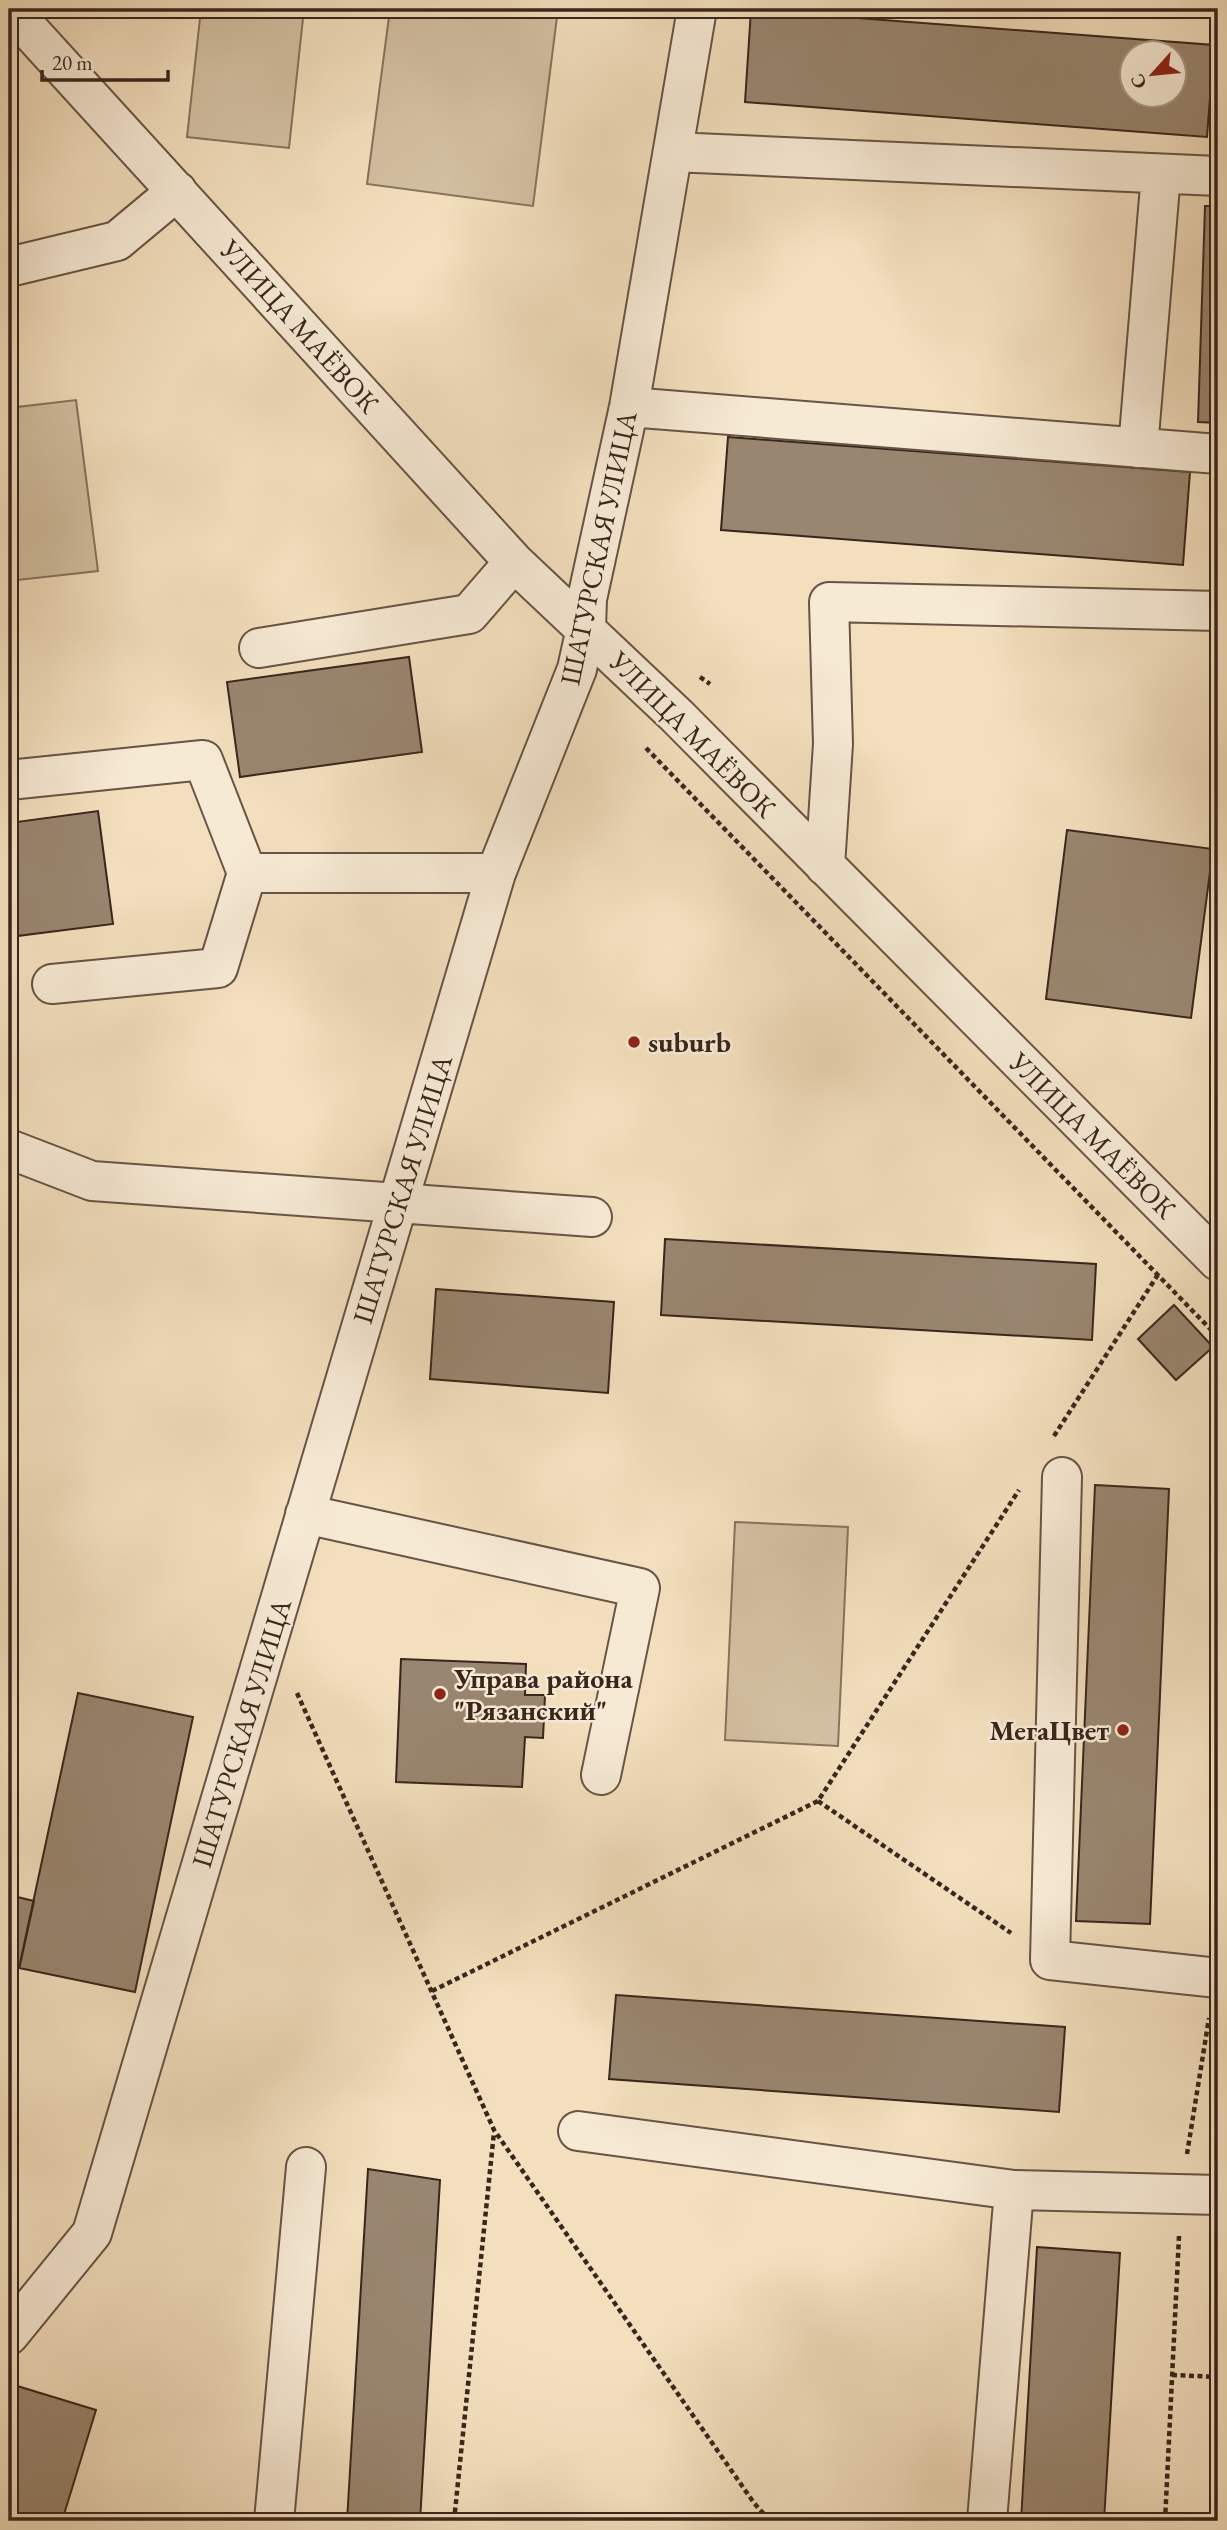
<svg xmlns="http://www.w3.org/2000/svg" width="1227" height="2530" font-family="'EB Garamond',serif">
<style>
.green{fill:#d3c0a2;stroke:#86735f;stroke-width:2}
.building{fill:#998670;stroke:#38261c;stroke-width:2;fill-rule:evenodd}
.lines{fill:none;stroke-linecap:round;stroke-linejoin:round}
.minor-casing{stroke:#675444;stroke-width:42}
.path{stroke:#38261c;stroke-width:4.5;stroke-dasharray:5 3.5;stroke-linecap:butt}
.minor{stroke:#f7ead5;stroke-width:38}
.poi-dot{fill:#8f2418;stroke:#f7ead5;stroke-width:2.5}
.labels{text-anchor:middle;stroke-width:5;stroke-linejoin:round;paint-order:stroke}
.street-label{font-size:28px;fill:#38261c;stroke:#f7ead5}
.poi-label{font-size:28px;font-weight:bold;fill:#38261c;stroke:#f7ead5;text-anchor:start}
</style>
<rect width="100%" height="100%" fill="#f3dfbe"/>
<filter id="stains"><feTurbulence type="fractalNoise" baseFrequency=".00286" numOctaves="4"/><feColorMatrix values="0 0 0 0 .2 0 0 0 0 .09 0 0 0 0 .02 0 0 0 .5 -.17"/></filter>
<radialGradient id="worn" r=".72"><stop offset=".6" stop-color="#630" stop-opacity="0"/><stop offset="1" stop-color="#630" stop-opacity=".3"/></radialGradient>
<path class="green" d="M201 9H304L289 148 187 137Z
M390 9H558L533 206 367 184Z
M76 400 98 571 9 581V408Z
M735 1522 848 1527 838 1746 725 1740Z"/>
<path class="building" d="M751 10 1214 45 1207 137 745 102ZM1132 52H1174V94H1132Z
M9 162 17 195 9 197Z
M1205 206H1218V423L1198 422Z
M728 437 1190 472 1183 565 721 530Z
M409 657 422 752 240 777 227 682Z
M98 811 113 924 9 937V823Z
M1067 830 1213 849 1191 1018 1046 999Z
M665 1239 1096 1264 1092 1340 661 1315Z
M436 1289 614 1302 608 1393 430 1379Z
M1174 1305 1213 1347 1176 1380 1138 1339Z
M1095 1485 1169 1489 1150 1924 1076 1921Z
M401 1659 526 1664 525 1695H545L543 1738 525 1737 522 1787 396 1782Z
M78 1693 193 1717 135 1992 19 1968Z
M9 1895 34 1901 20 1965 9 1962Z
M616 1995 1065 2027 1059 2112 609 2079Z
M368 2169 440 2180 420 2521H347Z
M1037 2247 1120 2253 1104 2521H1021Z
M14 2385 96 2410 62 2521H9V2404Z"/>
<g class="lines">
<g class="minor-casing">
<path id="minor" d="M10 9 514 562 677 716 1218 1261
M673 152 1218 176
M9 267 117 241 177 191
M629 407 1218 454
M1138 448 1161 174
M259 648 469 614 514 562
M9 780 203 760 247 873H496
M825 866 833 744 829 602 1218 611
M52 984 218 968 247 873
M9 1149 92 1181 592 1217
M1062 1477 1050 1960 1218 1978
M305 1514 640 1588 601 1775
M578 2131 1014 2190
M9 2335 92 2233 496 873 577 669 586 628 587 599 629 407 697 9
M274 2521 306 2167
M987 2521 1014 2190 1218 2195"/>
</g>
<path class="path" d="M700 677 710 684
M646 748 1218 1337
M1054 1436 1159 1273
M297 1693 494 2130 754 2503 770 2521
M818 1801 1011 1933
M432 1991 818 1801 1019 1490
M1187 2154 1209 2018
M1172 2375 1218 2377
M454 2521 494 2132
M1165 2521 1179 2236"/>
<use href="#minor" class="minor"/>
</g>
<g class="poi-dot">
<circle cx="634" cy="1042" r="7"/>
<circle cx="440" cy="1694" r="7"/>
<circle cx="1123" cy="1730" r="7"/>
</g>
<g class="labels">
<g class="street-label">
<text transform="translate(300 326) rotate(48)" y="10">УЛИЦА МАЁВОК</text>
<text transform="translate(598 548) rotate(-78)" y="10">ШАТУРСКАЯ УЛИЦА</text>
<text transform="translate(693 734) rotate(45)" y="10">УЛИЦА МАЁВОК</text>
<text transform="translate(1093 1135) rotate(45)" y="10">УЛИЦА МАЁВОК</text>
<text transform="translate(402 1189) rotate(-73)" y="10">ШАТУРСКАЯ УЛИЦА</text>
<text transform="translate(241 1733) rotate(-73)" y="10">ШАТУРСКАЯ УЛИЦА</text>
</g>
<g class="poi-label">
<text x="648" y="1052">suburb</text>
<text x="454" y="1688">Управа района<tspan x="454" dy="32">"Рязанский"</tspan></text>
<text x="1109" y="1740" text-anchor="end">МегаЦвет</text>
</g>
</g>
<rect width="1227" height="2530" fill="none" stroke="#f3dfbe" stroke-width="35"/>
<rect x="10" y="10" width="1206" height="2509" fill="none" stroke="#38261c" stroke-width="3.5"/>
<rect x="18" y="18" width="1192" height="2495" fill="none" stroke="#38261c" stroke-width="2"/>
<g transform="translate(1153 74) rotate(243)"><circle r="33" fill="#f7ead5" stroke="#ab9c8b" stroke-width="2"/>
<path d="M0-5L12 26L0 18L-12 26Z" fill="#8f2418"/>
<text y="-10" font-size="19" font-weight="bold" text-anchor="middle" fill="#38261c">С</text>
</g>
<path d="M42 70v10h126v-10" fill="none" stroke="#38261c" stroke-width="3.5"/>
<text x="52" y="70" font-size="21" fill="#38261c" stroke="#f7ead5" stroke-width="5" paint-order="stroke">20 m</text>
<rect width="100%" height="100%" filter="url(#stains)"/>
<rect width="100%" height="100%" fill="url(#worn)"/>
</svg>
